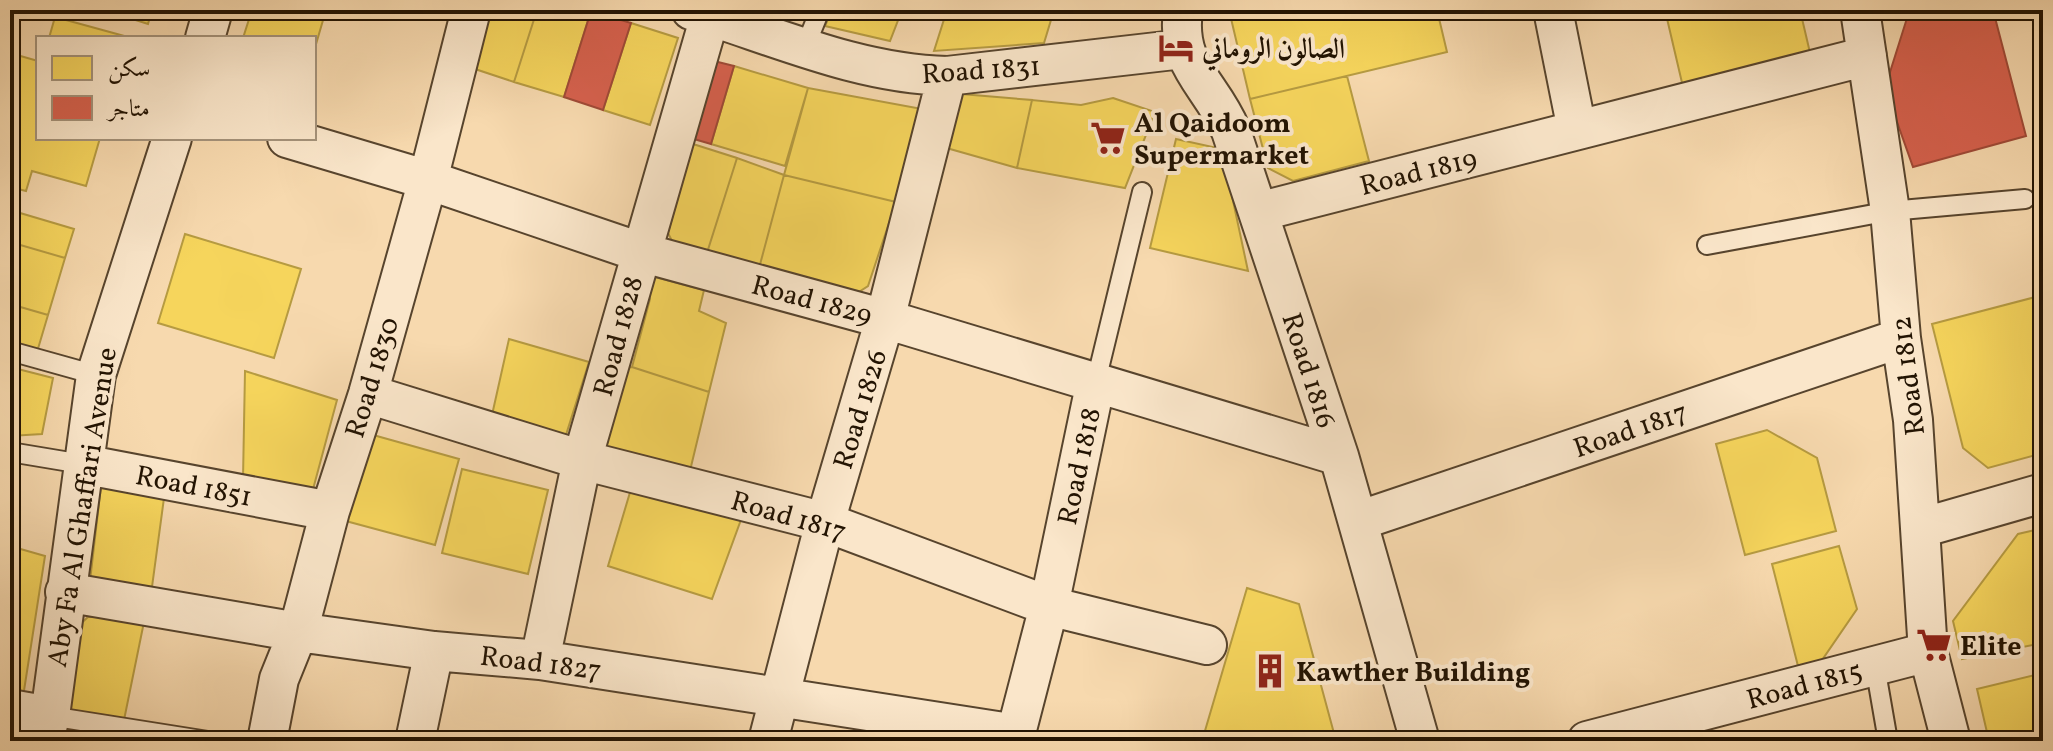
<svg xmlns="http://www.w3.org/2000/svg" width="2053" height="751" font-family="Vollkorn,Amiri,serif">
<style>
.homes{fill:#f6d55c;stroke:#b69b41;stroke-width:2}
.shops{fill:#d6604d;stroke:#a04936;stroke-width:2}
.lines{fill:none;stroke-linecap:round;stroke-linejoin:round}
.service-casing{stroke:#57442d;stroke-width:22}
.minor-casing{stroke:#57442d;stroke-width:42}
.service{stroke:#fae6ca;stroke-width:18}
.minor{stroke:#fae6ca;stroke-width:38}
.labels{text-anchor:middle;stroke-width:8;stroke-linejoin:round;paint-order:stroke}
.poi-label{font-size:28px;font-weight:bold;fill:#221302;stroke:#fae6ca;text-anchor:start}
.street-label{font-size:28px;fill:#221302;stroke:#fae6ca}
</style>
<rect width="100%" height="100%" fill="#f7d9ae"/>
<filter id="stains"><feTurbulence type="fractalNoise" baseFrequency=".0025" numOctaves="4"/><feColorMatrix values="0 0 0 0 .2 0 0 0 0 .09 0 0 0 0 .02 0 0 0 .5 -.17"/></filter>
<radialGradient id="worn" r=".72"><stop offset=".6" stop-color="#630" stop-opacity="0"/><stop offset="1" stop-color="#630" stop-opacity=".3"/></radialGradient>
<path class="homes" d="M104 10H152L148 24Z
M252 10H326L314 51V38H243Z
M484 10H537L514 82 466 66Z
M537 10 591 11 564 97 514 82Z
M773 10H795L792 16Z
M832 10H902L890 41 825 26Z
M947 10H1054L1044 43 934 51Z
M1229 10H1437L1447 52 1250 99Z
M1665 10H1800L1811 57 1683 87Z
M55 17 128 37 49 38Z
M631 23 678 38 650 125 603 110Z
M10 53 38 61V138H100L86 186 32 171 26 191 10 187Z
M734 66 808 88 785 166 711 144Z
M1347 76 1369 161 1293 181 1268 168 1250 99Z
M808 88 922 109 896 202 784 175Z
M961 94 1032 100 1017 168 943 147Z
M1113 98 1155 112 1125 188 1017 168 1032 100 1081 105Z
M1176 139 1222 149 1248 271 1150 248Z
M693 144 737 158 706 256 673 243 668 233Z
M737 158 784 175 758 272 706 256Z
M784 175 896 202 868 286 851 297 758 272Z
M10 210 74 229 65 258 10 242Z
M185 234 301 269 274 358 158 323Z
M10 242 65 258 48 315 10 304Z
M655 277 704 290 699 311 726 323 709 392 632 367 650 299 648 292 649 282Z
M2043 295V453L1988 468 1963 448 1932 324Z
M10 304 48 315 37 352 10 344Z
M509 339 589 362 565 438 490 424Z
M10 367 53 378 42 434 10 436Z
M632 367 709 392 688 479 593 455 618 369Z
M245 371 337 400 312 493 243 479Z
M1767 430 1817 458 1836 531 1745 555 1716 444Z
M366 433 459 459 435 545 342 520Z
M462 469 548 490 528 574 442 553Z
M634 479 746 506 712 599 608 566Z
M101 486 164 498 152 587 90 581Z
M2043 528V643L1962 659 1953 621 2018 534Z
M10 546 45 556 23 697 10 695Z
M1839 546 1857 609 1822 660 1798 666 1772 564Z
M1247 588 1299 604 1335 737 1334 741H1202Z
M88 617H145L124 720 64 709 76 628Z
M2043 673V741H1989L1977 689Z
M1795 734 1797 741H1767Z"/>
<path class="shops" d="M1927 10H1993L2026 136 1913 167 1885 88 1908 15Z
M591 11 631 23 603 110 564 97Z
M710 60 734 66 711 144 687 137Z"/>
<g class="lines">
<g class="service-casing">
<path id="service" d="M805 47 820 10
M1707 245 1890 211 2025 199
M10 351 96 375
M1096 381 1142 192
M10 452 82 464
M1875 666 1888 741
M50 716 208 741"/>
</g>
<g class="minor-casing">
<path id="minor" d="M691 10C775 36 858 74 947 76L1183 49
M1183 10C1175 67 1211 83 1231 131L1339 456 1420 741
M1553 10 1577 130
M1860 10 1890 211 1901 338 1913 420 1928 652 1951 741
M205 38 213 10
M287 138 428 180 640 252 885 319 1339 456
M1258 212 1867 56
M368 394 582 460 825 522 1049 606 1207 645
M82 464 330 511
M1358 521 1901 338
M1921 528 2043 493
M65 592 298 632 434 651 540 660 1016 734
M540 660 582 460 710 16
M10 709 50 716
M44 741 50 716 96 375 172 138
M267 741 279 679 298 632 330 511 368 394 428 180 471 10
M415 741 434 651
M768 741 825 522 885 319 947 76
M1014 741 1049 606 1096 381
M1587 741 1928 652"/>
</g>
<use href="#service" class="service"/>
<use href="#minor" class="minor"/>
</g>
<defs>
<g id="hotel-bare" transform="scale(2.76)"><path d="M-6-4.5h1.5V1H6V5H4.5V3h-9V5H-6ZM-4 0a1.8 1.8 0 1 1 3.6 0ZM.5 0V-2.5h3Q6-2.5 6 0Z" fill="#8f2418" stroke="#fae6ca" stroke-width="2.5" paint-order="stroke"/></g>
<g id="supermarket-bare" transform="scale(2.76)"><path d="M-6-5.5h2.5l.6 2H6L4.5 2H-2.5L-4.4-4H-6ZM-1.5 3.2a1.3 1.3 0 1 0 .1 0ZM3 3.2a1.3 1.3 0 1 0 .1 0Z" fill="#8f2418" stroke="#fae6ca" stroke-width="2.5" paint-order="stroke"/></g>
<g id="building-bare" transform="scale(2.76)"><path d="M-4-6H4V6H1V3H-1V6H-4ZM-2.5-4.3h1.7v1.8h-1.7ZM.8-4.3h1.7v1.8H.8ZM-2.5-1h1.7V.8h-1.7ZM.8-1h1.7V.8H.8Z" fill="#8f2418" stroke="#fae6ca" stroke-width="2.5" paint-order="stroke"/></g>
</defs>
<g fill-rule="evenodd">
<use href="#hotel-bare" x="1176" y="48"/>
<use href="#supermarket-bare" x="1108" y="138"/>
<use href="#supermarket-bare" x="1934" y="645"/>
<use href="#building-bare" x="1270" y="671"/>
</g>
<g class="labels">
<g class="poi-label">
<text x="1202" y="58">الصالون الروماني</text>
<text x="1134" y="132">Al Qaidoom<tspan x="1134" dy="32">Supermarket</tspan></text>
<text x="1960" y="655">Elite</text>
<text x="1296" y="681">Kawther Building</text>
</g>
<g class="street-label">
<text transform="translate(981 69) rotate(-4)" y="10">Road 1831</text>
<text transform="translate(1418 171) rotate(-14)" y="10">Road 1819</text>
<text transform="translate(812 299) rotate(15)" y="10">Road 1829</text>
<text transform="translate(617 336) rotate(-75)" y="10">Road 1828</text>
<text transform="translate(1310 370) rotate(72)" y="10">Road 1816</text>
<text transform="translate(1907 376) rotate(-97)" y="10">Road 1812</text>
<text transform="translate(371 377) rotate(-73)" y="10">Road 1830</text>
<text transform="translate(859 409) rotate(-73)" y="10">Road 1826</text>
<text transform="translate(1630 429) rotate(-19)" y="10">Road 1817</text>
<text transform="translate(1078 466) rotate(-78)" y="10">Road 1818</text>
<text transform="translate(194 485) rotate(11)" y="10">Road 1851</text>
<text transform="translate(81 507) rotate(-81)" y="10">Aby Fa Al Ghaffari Avenue</text>
<text transform="translate(789 515) rotate(16)" y="10">Road 1817</text>
<text transform="translate(541 662) rotate(7)" y="10">Road 1827</text>
<text transform="translate(1804 684) rotate(-15)" y="10">Road 1815</text>
</g>
</g>
<rect width="2053" height="751" fill="none" stroke="#f7d9ae" stroke-width="40"/>
<rect x="12" y="12" width="2029" height="727" fill="none" stroke="#221302" stroke-width="4"/>
<rect x="20" y="20" width="2013" height="711" fill="none" stroke="#221302" stroke-width="2"/>
<rect x="36" y="36" width="280" height="104" fill="#fae6ca" stroke="#a4927a" stroke-width="2"/>
<rect x="52" y="56" width="40" height="24" fill="#f6d55c" stroke="#a4927a" stroke-width="2"/>
<text x="108" y="76" font-size="24" fill="#221302">سكن</text>
<rect x="52" y="96" width="40" height="24" fill="#d6604d" stroke="#a4927a" stroke-width="2"/>
<text x="108" y="116" font-size="24" fill="#221302">متاجر</text>
<rect width="100%" height="100%" filter="url(#stains)"/>
<rect width="100%" height="100%" fill="url(#worn)"/>
</svg>
